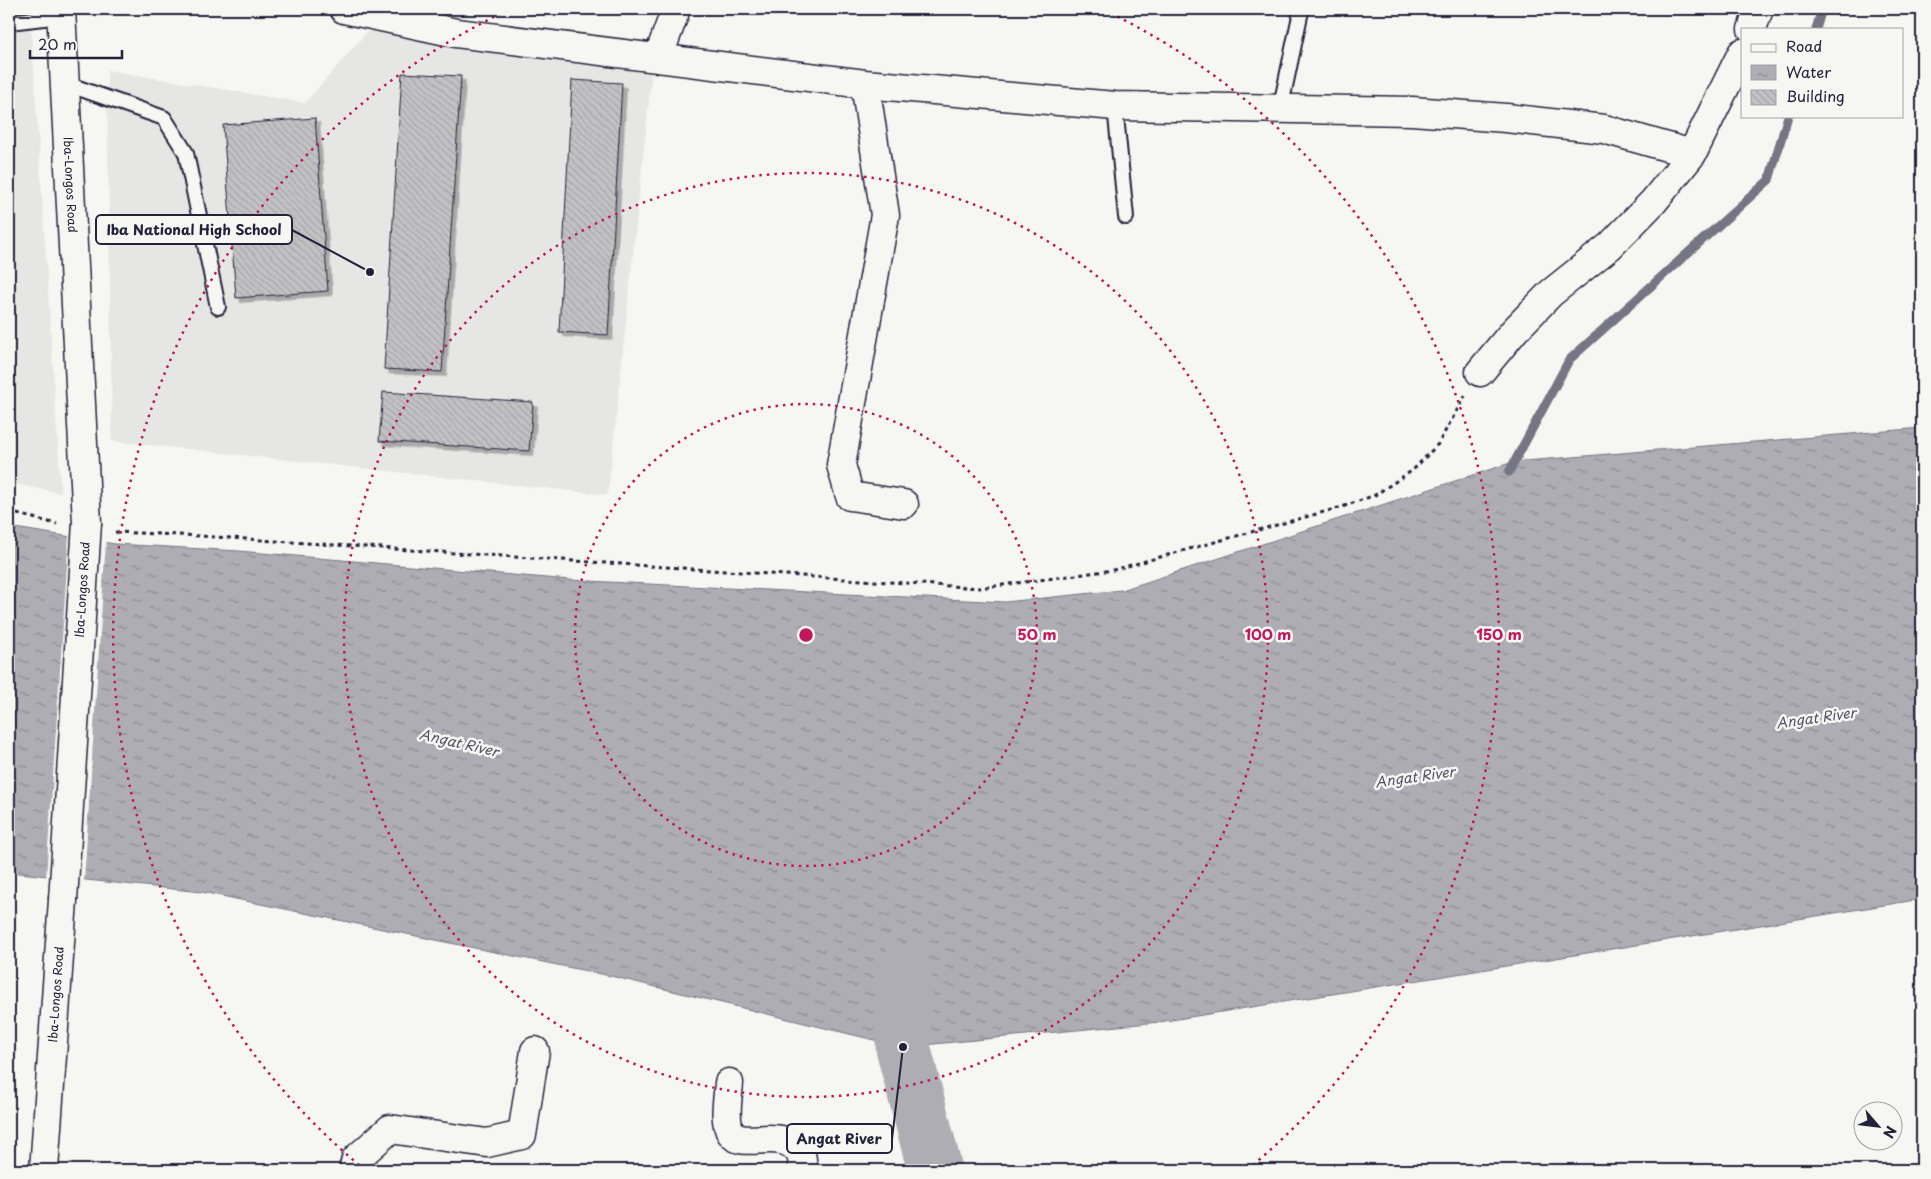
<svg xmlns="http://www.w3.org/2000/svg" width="1931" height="1179" font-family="'Playpen Sans',sans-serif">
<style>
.built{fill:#e6e6e4}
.water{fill:url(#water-ripples);stroke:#757583}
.pier{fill:#f6f6f2}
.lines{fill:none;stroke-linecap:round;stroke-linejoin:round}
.stream{stroke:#757583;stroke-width:9}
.river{stroke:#adadb3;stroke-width:55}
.building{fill:url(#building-back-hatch);stroke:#22223b;filter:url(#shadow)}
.service-casing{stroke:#22223b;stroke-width:18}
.minor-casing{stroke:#22223b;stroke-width:31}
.tertiary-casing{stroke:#22223b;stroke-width:31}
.path{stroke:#22223b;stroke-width:3;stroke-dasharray:4 4;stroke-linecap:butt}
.service{stroke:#f6f6f2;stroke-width:14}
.minor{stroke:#f6f6f2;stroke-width:28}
.tertiary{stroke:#f6f6f2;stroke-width:28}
.tertiary-bridge-casing{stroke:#22223b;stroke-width:31;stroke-linecap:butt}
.tertiary-bridge{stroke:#f6f6f2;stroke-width:28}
.ring{fill:none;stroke:#c2185b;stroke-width:2.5;stroke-dasharray:2.5 5}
.labels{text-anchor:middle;stroke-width:5;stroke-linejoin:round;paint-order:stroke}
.street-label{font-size:12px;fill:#22223b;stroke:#f6f6f2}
.water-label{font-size:14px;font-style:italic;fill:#535365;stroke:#f6f6f2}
.centre{fill:#c2185b;stroke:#f6f6f2;stroke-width:2.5}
.ring-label{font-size:15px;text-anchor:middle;font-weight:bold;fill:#c2185b;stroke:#f6f6f2;stroke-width:5;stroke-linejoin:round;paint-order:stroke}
.leader{fill:none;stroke:#22223b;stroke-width:2}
.callout-dot{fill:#22223b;stroke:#f6f6f2;stroke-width:2}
.callout{fill:#f6f6f2;stroke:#22223b;stroke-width:2}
.callout-label{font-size:14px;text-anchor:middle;font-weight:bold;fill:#22223b}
</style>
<defs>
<pattern id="water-ripples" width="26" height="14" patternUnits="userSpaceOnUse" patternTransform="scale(1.25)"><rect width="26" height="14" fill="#adadb3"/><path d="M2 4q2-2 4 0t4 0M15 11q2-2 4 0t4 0" fill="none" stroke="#8c8c93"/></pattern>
<pattern id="building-back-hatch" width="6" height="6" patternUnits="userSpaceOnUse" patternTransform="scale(1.25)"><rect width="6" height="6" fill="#c2c2c4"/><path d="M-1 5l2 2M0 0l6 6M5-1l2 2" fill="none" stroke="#a6a6a9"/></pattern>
<filter id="shadow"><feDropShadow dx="4.5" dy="4.5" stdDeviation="0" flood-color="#0004"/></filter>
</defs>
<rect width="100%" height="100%" fill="#f6f6f2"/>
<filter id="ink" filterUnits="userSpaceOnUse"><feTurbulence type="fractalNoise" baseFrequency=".02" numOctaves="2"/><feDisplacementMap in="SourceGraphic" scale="10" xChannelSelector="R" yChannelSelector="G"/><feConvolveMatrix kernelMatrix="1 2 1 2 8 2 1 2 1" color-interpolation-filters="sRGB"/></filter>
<g filter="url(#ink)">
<path class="built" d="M9 9H30L61 493 9 483Z
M378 19 652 71 608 495 112 441 107 70 305 103Z"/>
<path class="water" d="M1922 428V899L1159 1022 903 1047 611 976 202 892 9 872V527L115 544 239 551 569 580 1005 602 1122 590 1513 462Z"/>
<path class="pier" d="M69 535 106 540 84 882 46 878Z"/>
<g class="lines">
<path class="stream" d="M1816 29 1822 9
M1509 472 1569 360 1769 180 1788 116"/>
<path class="river" d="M905 971 903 1047 935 1170"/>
</g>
<path class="building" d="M402 73 461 76 442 372 384 369Z
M572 80 622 83 608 335 559 332Z
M315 118 328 291 236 298 223 125Z
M383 392 533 402 529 451 379 441Z"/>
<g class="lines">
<g class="service-casing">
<path id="service" d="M9 22 61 16
M64 83 164 118 186 153 218 307
M1115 106 1126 217
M1280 110 1301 11"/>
</g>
<g class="minor-casing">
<path id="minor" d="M344 9 456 33 865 84 1115 106 1412 111 1506 118 1604 129 1692 154
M1752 29 1759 9
M658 58 676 9
M865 84 885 215 841 465 850 496 904 504
M1480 372 1514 331 1551 293 1610 246 1654 201 1692 154 1742 53
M729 1083C728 1098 723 1120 731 1133 742 1151 786 1124 801 1155 803 1159 802 1166 802 1170
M353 1170 356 1159 390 1129 487 1143 522 1135 535 1051"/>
</g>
<g class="tertiary-casing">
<g id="tertiary">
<path id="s1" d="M61 9 87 523"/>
<path id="s2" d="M44 1170 63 900"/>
</g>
</g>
<path class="path" d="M9 512 57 524
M115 532 201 536 980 588 1113 570 1342 507 1375 495 1413 470 1438 444 1465 396"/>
<use href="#service" class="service"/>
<use href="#minor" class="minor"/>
<use href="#tertiary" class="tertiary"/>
<g class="tertiary-bridge-casing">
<g id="tertiary-bridge">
<path id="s3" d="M63 900 87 523"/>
</g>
</g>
<use href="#tertiary-bridge" class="tertiary-bridge"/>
</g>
</g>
<g class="ring">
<circle cx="806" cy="635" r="231"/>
<circle cx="806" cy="635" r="462"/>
<path d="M365 1170A693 693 0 0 1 508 10M1104 10A693 693 0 0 1 1247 1170"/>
</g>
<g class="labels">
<g class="street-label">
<text dy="4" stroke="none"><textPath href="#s1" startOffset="176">Iba-Longos Road</textPath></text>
<text dy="4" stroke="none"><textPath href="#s3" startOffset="311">Iba-Longos Road</textPath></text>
<text dy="4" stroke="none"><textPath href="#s2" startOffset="176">Iba-Longos Road</textPath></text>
</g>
<g class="water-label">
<text transform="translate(1816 718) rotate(-8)" y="5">Angat River</text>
<text transform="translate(459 743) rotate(13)" y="5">Angat River</text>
<text transform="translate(1415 777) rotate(-8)" y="5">Angat River</text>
</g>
</g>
<circle cx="806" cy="635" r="8" class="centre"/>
<g class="ring-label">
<text x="1037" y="640">50 m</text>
<text x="1268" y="640">100 m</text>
<text x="1499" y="640">150 m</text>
</g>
<path class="leader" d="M370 272L292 230M903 1047L892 1139"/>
<g class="callout-dot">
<circle cx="370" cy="272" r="5"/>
<circle cx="903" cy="1047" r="5"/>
</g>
<g class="callout">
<rect x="96" y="215" width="196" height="29" rx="5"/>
<rect x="787" y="1124" width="105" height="29" rx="5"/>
</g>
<g class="callout-label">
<text x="194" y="235">Iba National High School</text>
<text x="839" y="1144">Angat River</text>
</g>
<rect width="1931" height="1179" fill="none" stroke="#f6f6f2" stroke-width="30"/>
<rect x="15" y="15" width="1901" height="1149" fill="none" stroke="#22223b" stroke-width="2" filter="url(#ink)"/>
<rect x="1741" y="28" width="162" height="90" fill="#f6f6f2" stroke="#a1a1a9"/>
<rect x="1751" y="44" width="25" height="8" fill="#f6f6f2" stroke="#a1a1a9"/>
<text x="1786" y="52" font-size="15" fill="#22223b">Road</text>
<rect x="1751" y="65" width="25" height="15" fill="url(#water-ripples)" stroke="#a1a1a9"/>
<text x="1786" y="78" font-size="15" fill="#22223b">Water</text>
<rect x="1751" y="90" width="25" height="15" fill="url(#building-back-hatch)" stroke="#a1a1a9"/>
<text x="1786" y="102" font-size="15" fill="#22223b">Building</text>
<g transform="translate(1878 1126) rotate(118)"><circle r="24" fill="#f6f6f2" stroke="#a1a1a9"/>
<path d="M0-4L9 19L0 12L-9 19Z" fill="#22223b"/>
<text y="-8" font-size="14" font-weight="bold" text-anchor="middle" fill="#22223b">N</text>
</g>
<path d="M30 50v8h92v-8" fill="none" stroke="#22223b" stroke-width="2.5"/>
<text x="38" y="50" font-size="15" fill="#22223b" stroke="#f6f6f2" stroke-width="4" paint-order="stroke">20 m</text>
</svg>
